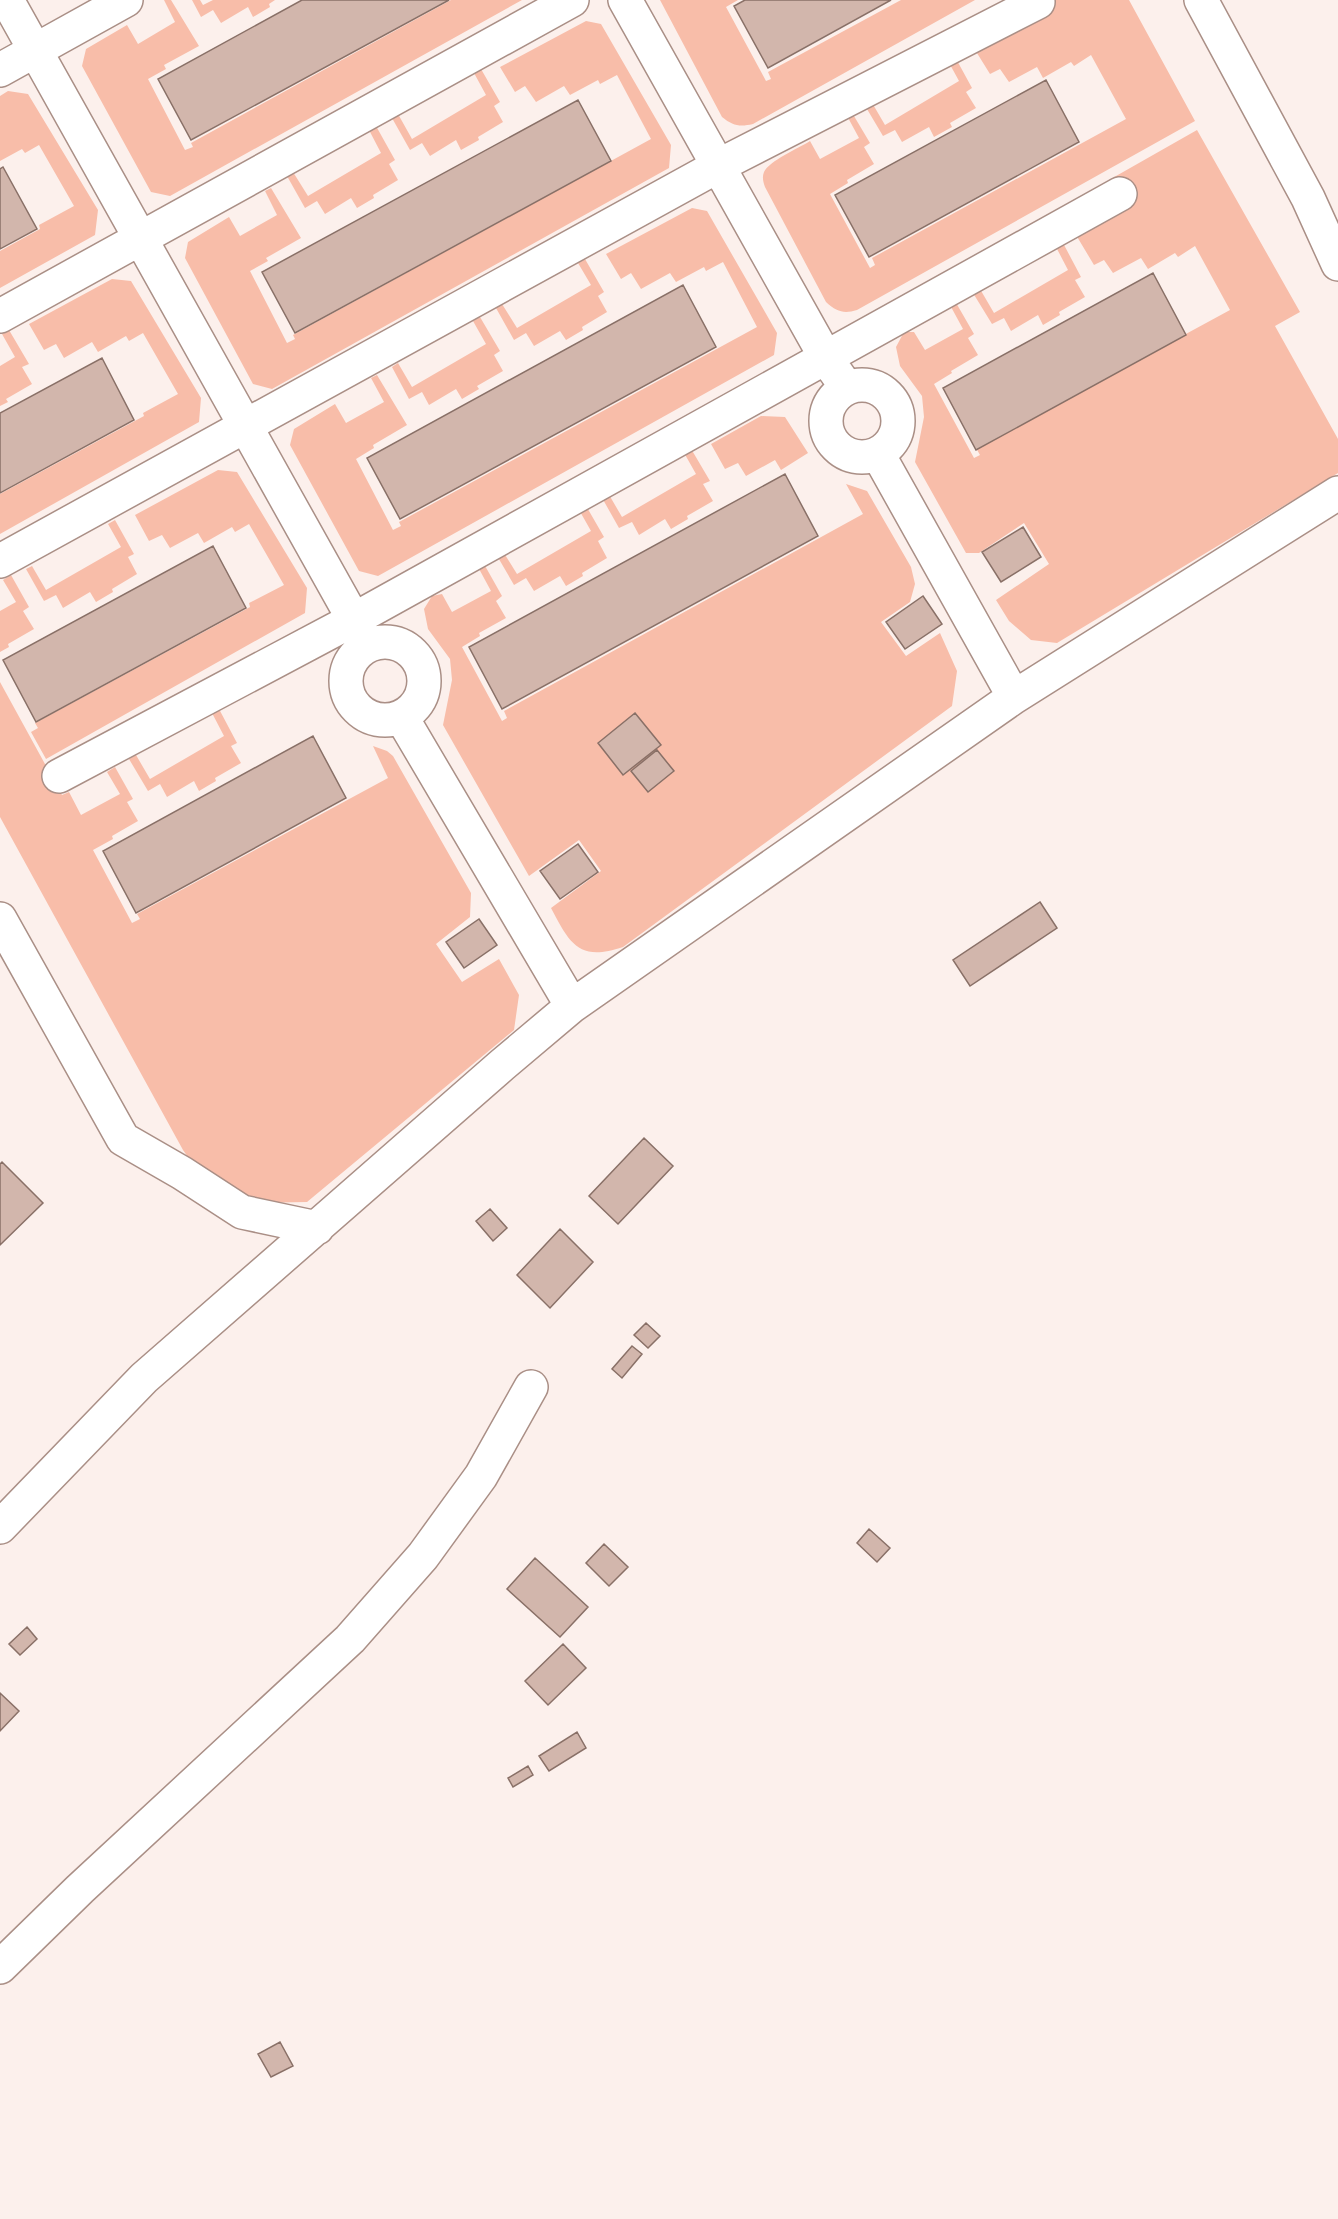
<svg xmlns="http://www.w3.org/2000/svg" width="1338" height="2219" font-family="Poppins,sans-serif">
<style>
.green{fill:#f8bda9}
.building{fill:#d2b6ac;stroke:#897067;stroke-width:1.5}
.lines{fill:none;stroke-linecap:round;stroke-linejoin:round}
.minor-casing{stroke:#aa8f86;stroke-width:36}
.minor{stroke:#fff;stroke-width:33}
</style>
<rect width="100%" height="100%" fill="#fcf0ec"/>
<path class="green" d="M164 0H171L199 46 164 65 166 69 148 79 185 150 193 147 191 143 451 0H522L170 196 151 192 82 66 86 49 127 25 138 44 175 22Z
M192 0H200L203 5 213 0H275L269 4 270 7 253 17 248 7 221 23 213 10 201 17Z
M660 0H738L726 7 766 81 771 79 768 72 901 0H975L753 124C740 127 733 126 722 117Z
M1012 0H1129L1195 121 857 310C844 314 837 312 826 302L765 187C763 181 762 177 764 172 769 161 799 148 810 141L820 159 859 138 846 114 851 111 870 143 864 147 874 164 847 180 848 183 830 194 870 268 875 265 872 258 1126 119 1091 55 1074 66 1071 62 1043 78 1037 67 1009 82 1000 69 990 74 972 45Z
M586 21 601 24 671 145 669 168 272 389 253 384 185 258 188 242 229 217 240 236 277 215 265 191 271 188 301 238 266 258 268 261 250 271 287 343 295 339 293 335 651 139 617 75 600 84 598 80 570 95 564 86 536 102 525 86 515 92 500 67Z
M954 55 972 88 966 92 976 108 950 123 952 127 934 137 929 127 902 142 895 130 883 136 864 104 871 101 885 125 959 81 947 59Z
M481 69 500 102 494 106 503 122 478 137 479 140 461 150 456 140 430 156 422 143 410 150 392 118 398 114 412 139 486 95 474 73Z
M8 91 28 94 98 210 95 235 0 288V251L40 229 39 225 74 206 39 145 25 153 22 149 0 161V96Z
M376 126 395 160 389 164 398 180 373 195 374 198 357 208 351 198 325 214 317 201 305 208 287 176 293 172 308 196 381 153 369 130Z
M1197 130 1300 312 1275 326 1338 439V473L1057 643 1031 640 1009 621 996 600 1049 564 1024 523 979 553H966L915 462 924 417 922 396 900 366 896 347 904 332H914L925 350 963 329 950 305 955 301 974 334 968 338 978 355 951 371 952 373 934 384 974 458 980 455 976 448 1230 310 1195 246 1178 257 1175 253 1148 269 1141 258 1113 273 1104 260 1094 265 1076 235 1121 200 1109 180Z
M692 208 707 211 777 333 774 355 378 576 359 571 290 445 294 429 335 404 346 423 384 402 371 378 377 375 407 425 373 445 374 448 356 459 393 530 401 526 399 522 757 327 723 262 706 271 704 267 676 282 670 273 641 289 631 273 621 279 606 254Z
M1063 243 1081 277 1075 280 1085 297 1059 312 1060 315 1043 325 1038 315 1011 331 1004 318 992 324 973 293 980 289 994 313 1068 270 1056 247Z
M585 259 604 292 598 296 607 312 582 327 583 330 566 340 560 331 534 346 526 333 514 340 496 308 502 304 517 328 591 285 578 263Z
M112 279 131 281 201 398 199 422 0 534V494L144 416 143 413 178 394 143 333 129 341 126 336 98 352 92 342 64 358 56 344 44 350 29 324Z
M480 317 500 351 494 355 503 371 477 386 479 389 462 399 456 389 429 405 422 392 409 399 392 367 398 363 412 387 486 344 473 321Z
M9 330 29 364 22 367 32 384 6 399 8 402 0 406V366L15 357 2 334Z
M761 416 785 417 808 453 781 470 775 460 746 476 738 463 725 469 711 444Z
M690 447 710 481 703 484 713 501 687 516 688 519 671 529 665 519 639 535 632 522 619 528 601 496 608 493 622 517 696 474 683 451Z
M218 470 237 472 307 588 305 613 46 759 31 732 38 728 35 723 250 607 249 603 284 585 249 524 235 532 232 527 204 543 198 533 170 548 162 535 149 541 135 515Z
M846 484 867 491 911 567 915 584 910 602 881 622 906 656 940 633 957 671 952 706 623 947C579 962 570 944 551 908L601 871 579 840 529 876 443 725 452 680 450 659 428 629 424 609 432 596 442 594 452 612 491 591 478 567 484 564 502 596 496 601 506 618 479 633 480 636 462 647 502 721 507 718 504 711 863 514Z
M585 504 604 537 598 541 607 558 582 573 583 576 566 586 560 576 534 591 526 578 514 585 496 554 502 550 517 574 591 531 578 508Z
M115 520 134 554 128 557 137 574 112 589 113 592 96 602 90 592 63 608 56 595 44 601 26 569 32 566 46 590 121 547 108 524Z
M11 575 29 607 23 611 34 629 8 644 9 647 0 652V611L16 602 3 580Z
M0 682 62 795 69 792 81 815 120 794 107 772 115 767 133 799 127 802 138 821 112 836 113 839 93 850 132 923 140 919 137 914 388 778 373 746 387 751 393 756 471 893 470 917 436 944 462 982 499 959 519 995 514 1030 307 1202 254 1203 195 1167 183 1150 0 817Z
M219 709 237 743 231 746 241 763 215 778 216 781 199 791 194 781 167 797 160 784 148 791 129 759 136 755 150 779 224 736 212 713Z"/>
<path class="building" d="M302 0H449L191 140 158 79Z
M745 0H891L768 68 734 6Z
M1046 80 1079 142 869 257 835 195Z
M578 100 611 161 295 333 262 272Z
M3 167 37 229 0 249V169Z
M1153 273 1186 335 976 450 943 388Z
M683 285 716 347 400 519 367 458Z
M102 358 134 420 0 493V413Z
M785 474 818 536 502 709 469 647Z
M1023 527 1041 557 1001 582 982 552Z
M213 546 246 608 36 722 3 660Z
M923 596 942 624 905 649 886 622Z
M635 713 661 745 623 775 598 743Z
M313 736 346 798 136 913 103 851Z
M657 750 674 771 648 792 631 771Z
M578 844 598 872 560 899 540 871Z
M1040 902 1057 928 970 986 953 960Z
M479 919 497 945 464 968 446 942Z
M644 1138 673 1166 618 1224 589 1196Z
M2 1162 43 1203 0 1245V1164Z
M490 1209 507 1228 493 1241 476 1221Z
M560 1229 593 1262 550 1308 517 1275Z
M646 1323 660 1336 648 1348 634 1335Z
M632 1346 642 1354 622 1378 612 1369Z
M869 1529 890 1548 877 1562 857 1543Z
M604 1544 628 1567 609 1586 586 1563Z
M535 1558 588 1607 560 1637 507 1589Z
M27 1627 37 1639 20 1655 9 1644Z
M563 1644 586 1668 548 1705 525 1681Z
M0 1693 19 1711 0 1731Z
M577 1732 586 1748 549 1771 539 1756Z
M528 1766 533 1775 513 1787 508 1778Z
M280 2042 293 2066 271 2077 258 2054Z"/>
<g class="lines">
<g class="minor-casing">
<path id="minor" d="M7 0 368 645
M625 0 826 358 847 388
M1201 0 1308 198 1338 264
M0 70 126 0
M0 316 572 0
M826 421a36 36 0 1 1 72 0a36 36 0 1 1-72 0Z
M878 454 1014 697
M0 561 718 166 1038 2
M346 681a39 39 0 1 1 78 0a39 39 0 1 1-78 0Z
M402 718 572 1006
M59 776 353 620 1120 194
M0 919 123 1139 182 1173 242 1212 317 1228
M0 1527 144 1378 502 1065 572 1006 1014 697 1338 493
M0 1967 80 1889 350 1639 423 1556 481 1476 531 1387"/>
</g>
<use href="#minor" class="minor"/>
</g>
</svg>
